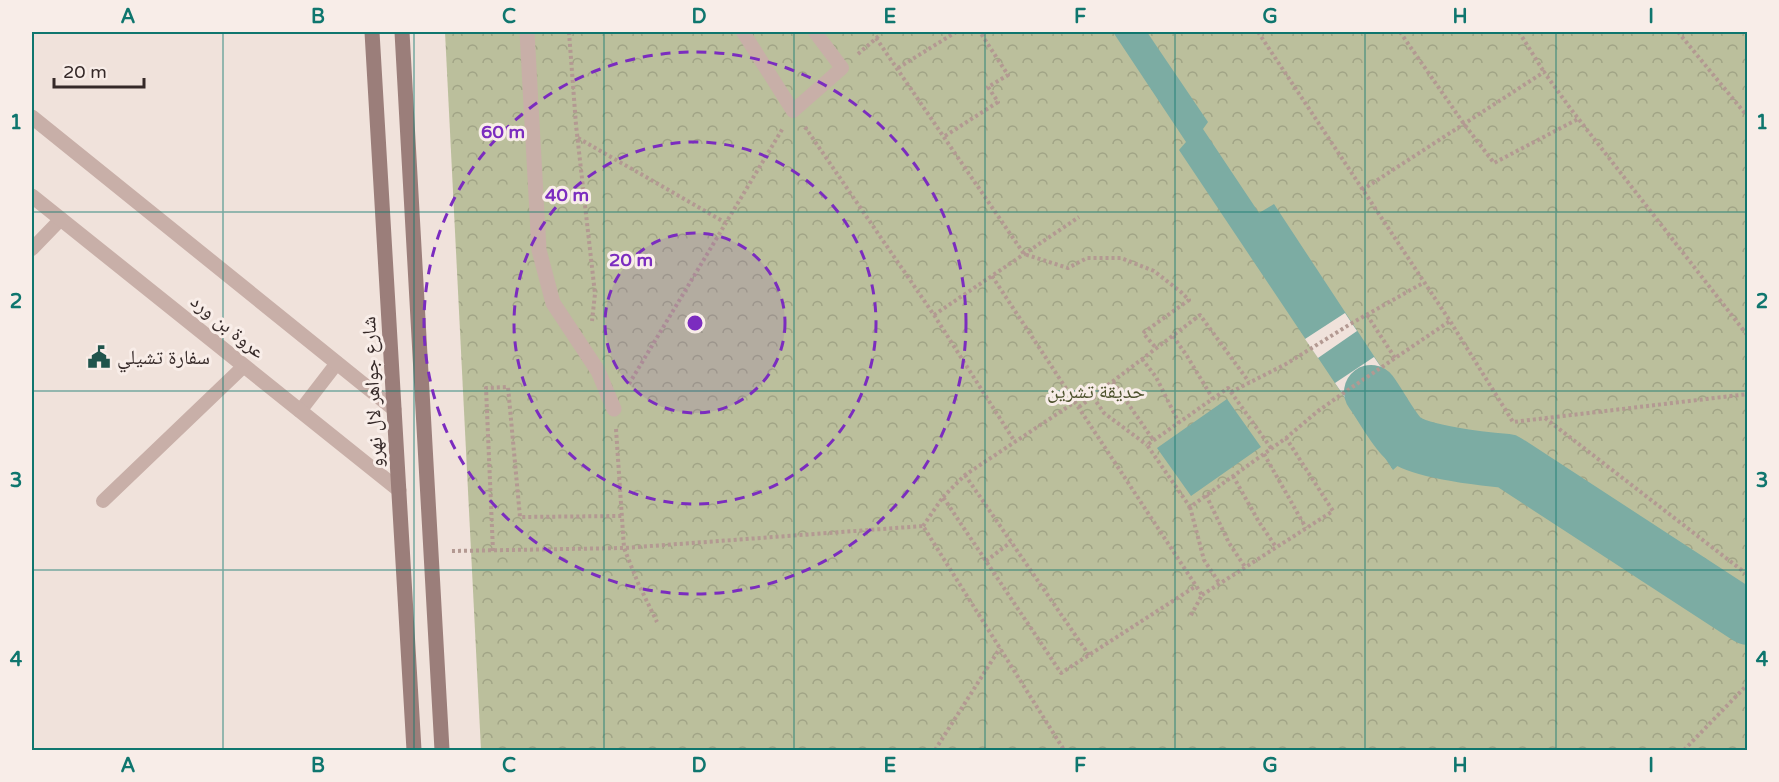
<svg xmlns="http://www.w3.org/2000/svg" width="1779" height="782" font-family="'Varela Round','Noto Naskh Arabic',sans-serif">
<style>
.park{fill:url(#park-crowns)}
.water{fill:#7caca3}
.pier{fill:#f0e2db}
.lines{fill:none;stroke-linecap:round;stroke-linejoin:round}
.river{stroke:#7caca3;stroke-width:54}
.path{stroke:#b39992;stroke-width:4;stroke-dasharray:3 3;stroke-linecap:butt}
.service{stroke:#c8afa8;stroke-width:14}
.minor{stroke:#c8afa8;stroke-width:15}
.secondary{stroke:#9b7e7a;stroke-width:15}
.grid{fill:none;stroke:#0f766e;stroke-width:1.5;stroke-opacity:0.55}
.ring{fill:none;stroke:#7b2cbf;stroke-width:3;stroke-dasharray:10 8}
.labels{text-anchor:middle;stroke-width:6;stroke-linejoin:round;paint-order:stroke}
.street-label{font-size:20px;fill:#352928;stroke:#f8ede8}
.poi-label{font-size:20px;fill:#352928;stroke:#f8ede8;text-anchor:start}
.park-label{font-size:20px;fill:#4d522d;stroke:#f8ede8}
.centre{fill:#7b2cbf;stroke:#f8ede8;stroke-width:3}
.ring-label{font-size:18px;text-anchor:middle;font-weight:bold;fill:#7b2cbf;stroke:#f8ede8;stroke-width:6;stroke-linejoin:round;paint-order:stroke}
.neatline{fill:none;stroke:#0f766e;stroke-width:2}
.grid-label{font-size:20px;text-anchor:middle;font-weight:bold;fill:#0f766e}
</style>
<defs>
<pattern id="park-crowns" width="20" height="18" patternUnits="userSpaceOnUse" patternTransform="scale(1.5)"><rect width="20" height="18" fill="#bbbf9c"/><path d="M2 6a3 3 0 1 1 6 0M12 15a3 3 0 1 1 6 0" fill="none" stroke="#a1a486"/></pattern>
</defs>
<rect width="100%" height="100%" fill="#f0e2db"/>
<path class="park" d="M445 32H1747V750H481Z"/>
<path class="water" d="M1113 32H1147L1208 122 1203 129 1259 213 1274 204 1418 423 1424 429 1414 455 1403 461 1393 470 1179 150 1186 142Z
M1227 399 1261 447 1191 496 1157 448Z"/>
<path class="pier" d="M1345 313 1357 331 1318 358 1305 339Z
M1374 357 1387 376 1348 402 1335 383Z"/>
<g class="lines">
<path class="river" d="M1371 392C1380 404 1393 429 1403 438 1418 452 1485 459 1507 461L1748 618"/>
<path class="path" d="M569 32 576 125 595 294 592 321
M1258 32 1450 321 1513 422 1748 394
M1400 32 1464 124 1494 163 1578 119
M1519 32 1544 72
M1678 32 1748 117
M876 38 1024 254 1068 268 1087 258H1121L1154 271 1181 292 1189 300 1143 333 1156 348
M858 54 880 35
M898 68 956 32
M805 127 934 315 1015 442
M945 136 998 102 988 87 1008 75 980 32
M578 138 726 223
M1362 190 1544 72 1570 108 1748 336
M992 276 1202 595 1190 617
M934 315 1079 217
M1367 315 1395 358
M1173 336 1187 356 1213 399
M1142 359 1156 377 1179 423
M1113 382 1154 441
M629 384 783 128
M1231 392 1286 364 1352 323 1423 283
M1093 397 1104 413 1147 445
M1079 407 1200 315 1249 382
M1545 418 1748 575
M616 429 624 548 638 583 657 622
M1271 448 1228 388 1147 445 1190 507 1286 438 1318 411 1342 394 1450 321
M1264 454 1306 528
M965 475 1089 655
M1233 476 1259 522 1276 547
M1206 495 1229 543 1245 567
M943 497 965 475 1075 402
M1190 507 1204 560 1220 584
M923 526 943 497 1061 673 1196 586
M452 551 624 548 923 526 1064 750
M493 551 486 388 508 387 520 517 622 516
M986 561 1011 542
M1202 595 1333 511 1286 438
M935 750 1000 648
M1684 750 1748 684"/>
<path class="service" d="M743 32 793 111 842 68 815 32
M32 249 61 219
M300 411 337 363
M103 501 244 366"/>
<path class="minor" d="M527 32 539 250 553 303 598 371 614 409
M32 117 394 409
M32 196 399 490"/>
<path class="secondary" d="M372 32 414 750
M402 32 442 750"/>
</g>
<path class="grid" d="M223 32V750M414 32V750M604 32V750M794 32V750M985 32V750M1175 32V750M1365 32V750M1556 32V750M32 212H1748M32 391H1748M32 570H1748"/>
<circle cx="695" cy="323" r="90" fill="#7b2cbf" fill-opacity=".12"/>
<g class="ring">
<circle cx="695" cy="323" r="90"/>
<circle cx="695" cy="323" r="181"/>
<circle cx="695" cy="323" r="271"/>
</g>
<defs>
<g id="civic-bare" transform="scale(1.8)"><path d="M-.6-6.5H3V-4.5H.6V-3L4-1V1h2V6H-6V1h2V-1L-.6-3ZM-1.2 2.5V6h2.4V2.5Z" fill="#20544c" stroke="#f8ede8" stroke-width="2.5" paint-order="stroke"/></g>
</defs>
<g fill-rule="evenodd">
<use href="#civic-bare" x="99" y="357"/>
</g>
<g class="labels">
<g class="street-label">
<text transform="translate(228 326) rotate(39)" y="7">عروة بن ورد</text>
<text transform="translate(372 392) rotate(-93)" y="7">شارع جواهر لال نهرو</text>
</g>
<g class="poi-label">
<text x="117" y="364">سفارة تشيلي</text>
</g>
<g class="park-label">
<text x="1096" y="398">حديقة تشرين</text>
</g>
</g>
<circle cx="695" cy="323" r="9" class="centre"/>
<g class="ring-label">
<text x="503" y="138">60 m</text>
<text x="567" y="201">40 m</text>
<text x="631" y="266">20 m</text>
</g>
<rect width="1779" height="782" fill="none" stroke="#f8ede8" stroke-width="66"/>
<path d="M54 78v9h90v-9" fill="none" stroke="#352928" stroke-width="3"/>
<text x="63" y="78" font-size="18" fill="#352928" stroke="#f8ede8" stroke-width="4.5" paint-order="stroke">20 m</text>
<rect x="33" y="33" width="1713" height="716" class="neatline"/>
<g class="grid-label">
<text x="128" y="23">A</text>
<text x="318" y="23">B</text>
<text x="509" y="23">C</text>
<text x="699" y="23">D</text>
<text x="890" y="23">E</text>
<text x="1080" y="23">F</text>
<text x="1270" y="23">G</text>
<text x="1460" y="23">H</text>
<text x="1651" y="23">I</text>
<text x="16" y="129">1</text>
<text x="1762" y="129">1</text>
<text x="16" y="308">2</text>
<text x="1762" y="308">2</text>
<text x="16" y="487">3</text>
<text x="1762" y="487">3</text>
<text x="16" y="666">4</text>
<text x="1762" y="666">4</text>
<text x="128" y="772">A</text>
<text x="318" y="772">B</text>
<text x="509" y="772">C</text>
<text x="699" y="772">D</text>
<text x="890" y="772">E</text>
<text x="1080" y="772">F</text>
<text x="1270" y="772">G</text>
<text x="1460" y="772">H</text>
<text x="1651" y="772">I</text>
</g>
</svg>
